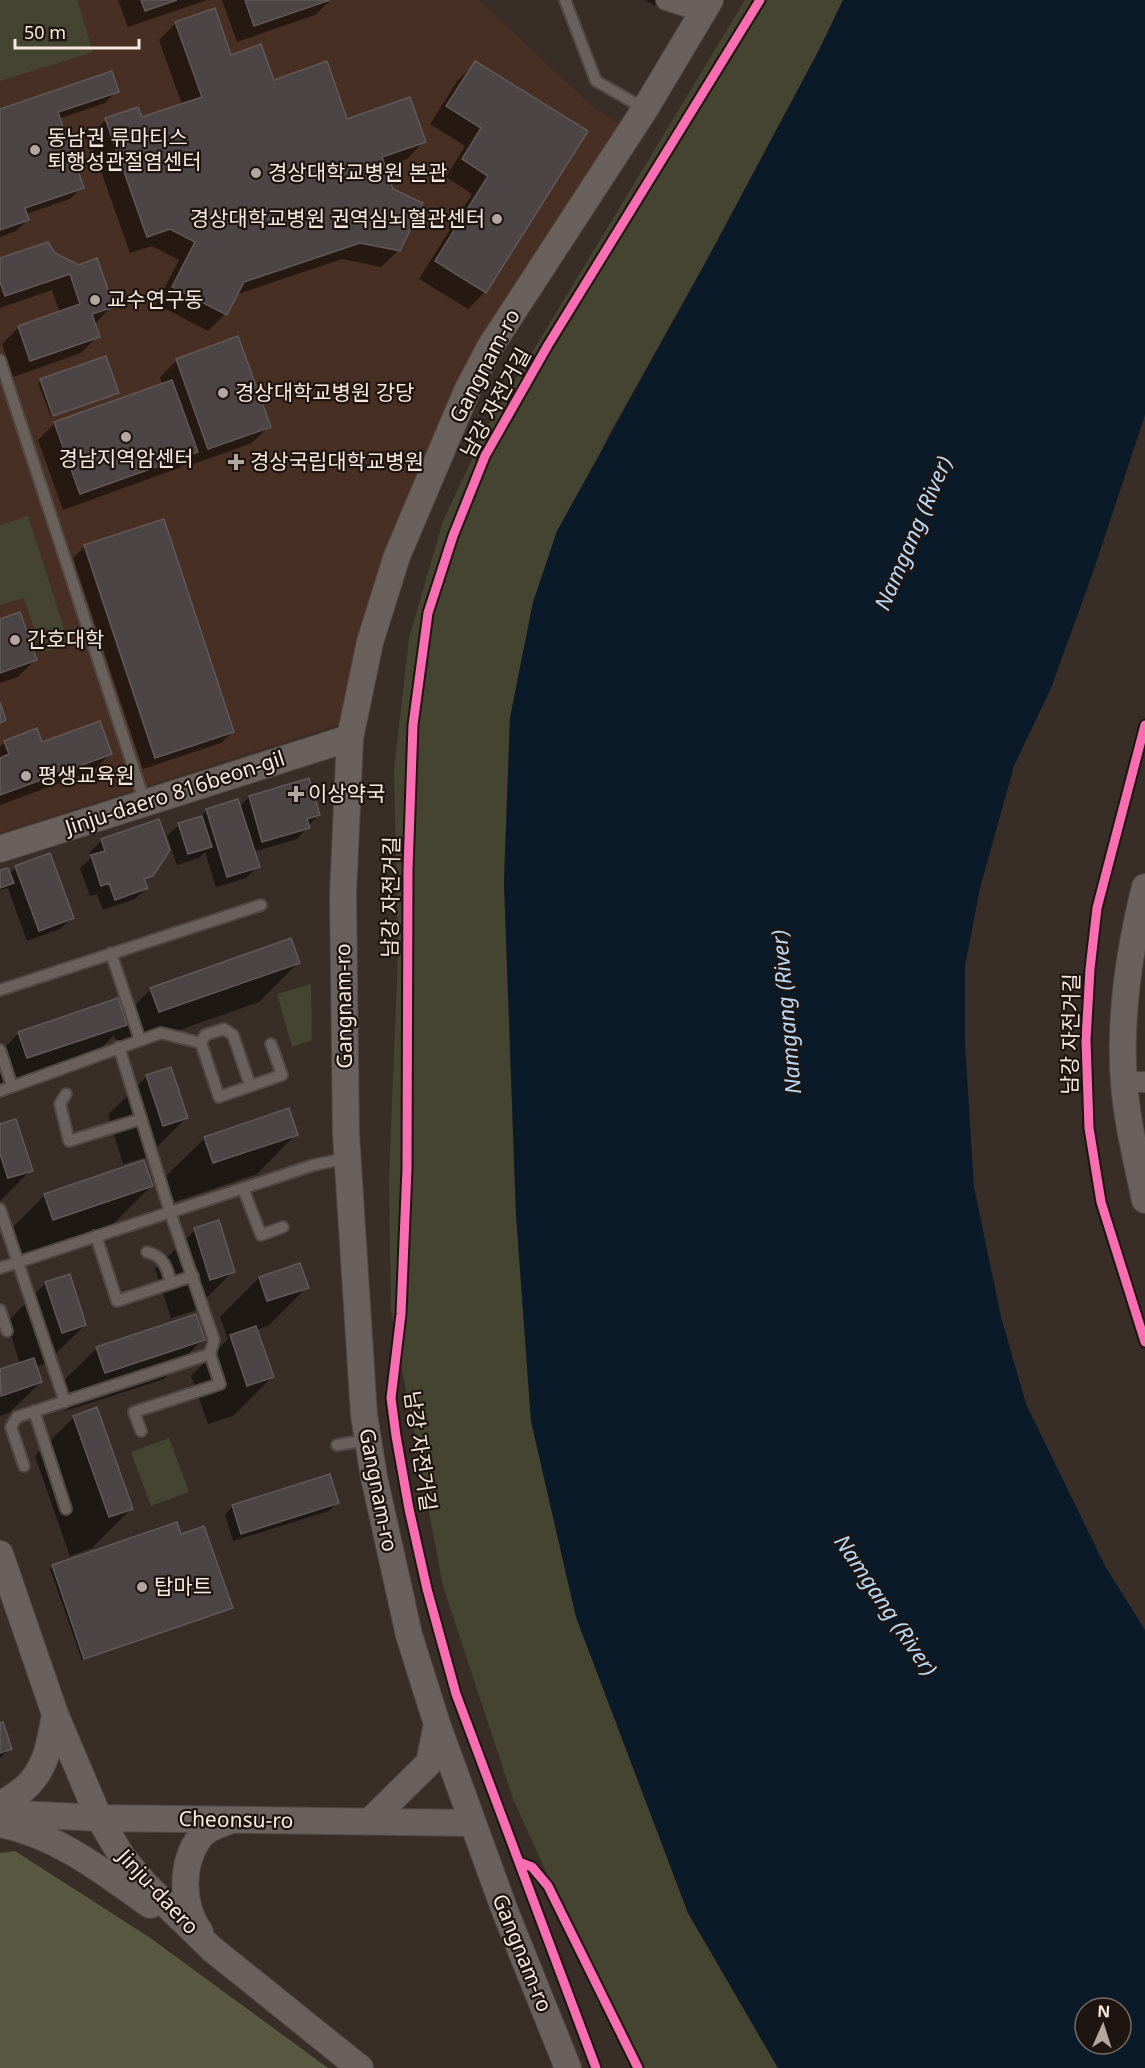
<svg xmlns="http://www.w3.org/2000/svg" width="1145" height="2068" font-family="'Noto Sans','Noto Sans KR',sans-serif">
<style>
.built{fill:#482f23}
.green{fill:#454430}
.forest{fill:#595840}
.water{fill:#0a1a29;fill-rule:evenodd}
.shadow{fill:#0007}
.building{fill:#4d4545;stroke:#615858;stroke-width:1.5}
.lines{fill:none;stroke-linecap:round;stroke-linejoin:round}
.service-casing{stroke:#524843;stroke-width:14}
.minor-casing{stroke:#524843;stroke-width:22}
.tertiary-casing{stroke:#524843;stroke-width:28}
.service{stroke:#6a615d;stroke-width:10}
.minor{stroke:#6a615d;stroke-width:20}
.tertiary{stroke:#6a615d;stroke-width:26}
.cycleway-casing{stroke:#1f1510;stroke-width:13}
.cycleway{stroke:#f96db3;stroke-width:9}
.poi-dot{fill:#b4a7a0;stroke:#1f1510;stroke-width:2}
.labels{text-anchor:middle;stroke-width:4.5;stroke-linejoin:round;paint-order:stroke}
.poi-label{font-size:21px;fill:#f7e8e1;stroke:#1f1510;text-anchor:start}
.street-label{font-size:21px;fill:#f7e8e1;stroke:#1f1510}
.water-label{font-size:22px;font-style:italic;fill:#b9d9fa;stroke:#1f1510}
</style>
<rect width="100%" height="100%" fill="#382d27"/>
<path class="built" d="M0 0H479L592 106 623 126 474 355 346 722 0 833Z"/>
<path class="green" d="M0 0H77L93 52 0 81Z
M745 0H843L819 50 708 258 608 436 533 602 510 718 504 882 516 1214 531 1421 576 1617 688 1913 778 2068H635L513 1799 443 1586 391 1311 389 1178 398 955 394 769 409 638 443 521 487 427Z
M28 516 69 644 42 653 24 598 0 605V525Z
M311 984 312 1040 292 1047 277 994Z
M169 1438 189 1492 151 1506 131 1452Z"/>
<path class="forest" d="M15 1851 149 1937 328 2068H0V1853Z"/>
<path class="water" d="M843 0H1145V415L1092 575 1051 688 1014 766 980 888 965 966V1044L974 1187 1001 1317 1026 1404 1105 1566 1145 1630V2068H778L688 1913 576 1617 531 1421 516 1214 504 882 510 718 533 602 557 531 708 258 819 50ZM1085 2008H1121V2044H1085Z"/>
<path class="shadow" d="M118 0H207L128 27Z
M222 0H331L315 15 237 42Z
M644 0H690L676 14Z
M176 23 273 82 346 120 424 141 407 159 384 167 399 250 381 267 342 259 235 295 225 314 208 331 156 304 179 260 152 246 130 253 89 137 106 120 141 119 182 105 159 40Z
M475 63 586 132 485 292 468 309 419 279 472 194 446 177 465 146 430 124 458 80Z
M117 91 105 103 58 119 82 187 70 199 26 214 28 220 16 231 0 237V111Z
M54 254 79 266 112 306 95 324 98 336 81 353 13 377 2 344 19 327 60 313 52 290 0 308V260Z
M177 360 269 426 252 443 191 465 189 459 179 468 63 510 38 440 55 423 163 385 160 377Z
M41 381 117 392 51 417 38 383Z
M85 546 233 732 221 743 143 769 73 558Z
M0 621 35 660 18 677 0 683Z
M5 742 41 744 110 754 93 771 0 805V747Z
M249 797 318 815 297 839 253 852 258 866 246 878 216 887 205 852 199 858 177 865 167 836 179 825 199 819 207 810 239 807Z
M102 840 151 875 144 882 146 888 135 899 103 910 97 894 90 896 80 868 92 857 90 852Z
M16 867 72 918 60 929 27 941 8 888 0 890V872L9 874Z
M298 963 259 1002 120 1051 114 1035 86 1064 0 1092V1052L19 1033 123 1017 151 989Z
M147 1076 186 1118 147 1157 123 1164 108 1115Z
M0 1126 31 1170 0 1201Z
M296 1134 257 1174 174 1202 165 1177 205 1138Z
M151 1186 112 1225 14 1258 6 1234 45 1195Z
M195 1230 233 1271 194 1311 171 1318 155 1269Z
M259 1278 307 1287 268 1326 256 1330 272 1377 233 1416 208 1424 191 1376 228 1339 220 1317Z
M46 1283 85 1325 45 1364 36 1367 41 1382 9 1413 0 1416V1371L20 1364 7 1322Z
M203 1339 164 1379 65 1411 57 1387 97 1348Z
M74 1417 132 1508 92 1548 70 1556 35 1456Z
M337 1503 329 1511 233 1541 225 1515 233 1506Z
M180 1536 231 1608 82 1660 50 1569 53 1566Z
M0 1725 10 1748 0 1758Z"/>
<path class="building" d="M141 0H177L145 11Z
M245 0H330L254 26Z
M215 8 231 55 261 44 274 80 327 61 347 119 410 97 426 142 382 157 393 189 423 203 400 251 360 243 244 282 227 315 172 287 195 242 170 229 147 237 105 118 138 107 142 117 202 97 175 22Z
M475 61 588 131 486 293 435 261 488 176 462 159 481 128 446 106Z
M112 71 119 92 58 112 84 188 25 208 29 220 0 230V109Z
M48 242 55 253 79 265 97 258 114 307 92 314 100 337 30 361 18 326 80 304 70 274 5 296 0 282V258Z
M238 336 271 427 208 449 176 359Z
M106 356 119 393 53 416 40 379Z
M172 380 198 452 80 494 54 422Z
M164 519 234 732 155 758 84 545Z
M20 612 37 660 0 673V619Z
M0 702 6 720 0 723Z
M100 721 112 754 0 795V758L9 754 4 741 37 728 42 742Z
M309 778 320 815 307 819 310 828 262 842 249 796Z
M238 799 260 867 227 877 206 809Z
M202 816 212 847 188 854 178 823Z
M159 819 170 850 153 876 144 879 148 888 115 900 109 883 101 886 91 855 105 851 101 839Z
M50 853 74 918 39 931 15 866Z
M8 868 14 883 0 888V870Z
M291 938 300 963 159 1012 150 988Z
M118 998 127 1025 27 1058 18 1032Z
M171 1067 188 1118 163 1126 146 1075Z
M289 1108 298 1135 213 1163 204 1137Z
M16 1119 33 1171 8 1178 0 1154V1124Z
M144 1160 153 1186 53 1220 44 1194Z
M219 1220 235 1272 210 1280 194 1228Z
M300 1263 309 1288 267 1301 259 1277Z
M70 1274 86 1325 62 1333 45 1282Z
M196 1314 205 1340 105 1373 96 1347Z
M256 1326 274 1377 247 1386 230 1335Z
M34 1358 42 1382 1 1396 0 1369Z
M97 1407 133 1509 109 1517 73 1416Z
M330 1474 339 1503 241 1534 232 1505Z
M177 1522 181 1534 204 1526 233 1608 84 1659 52 1565Z
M3 1722 12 1749 0 1753V1723Z"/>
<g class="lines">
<g class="service-casing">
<path id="service" d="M565 0 596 81 645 109
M0 360 145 803
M111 953 140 1040
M0 990 261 905
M201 1043 205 1035 224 1029 233 1035 250 1085
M119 1047 170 1212 214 1340 210 1354 220 1384 134 1412 141 1431
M0 1050 12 1086
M0 1091 161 1033 201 1043 219 1097 282 1075 271 1044
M66 1094 60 1104 69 1141 141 1119
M243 1188 261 1235 283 1227
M0 1209 65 1402
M96 1236 117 1301 193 1276
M147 1252C164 1256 167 1268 171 1283
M0 1268 314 1165 347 1158
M0 1310 7 1331
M34 1411 66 1509
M337 1445 368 1440
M24 1466 11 1427 17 1417 210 1354"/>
</g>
<g class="minor-casing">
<path id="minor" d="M666 0 704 12
M1124 1082H1145"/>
</g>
<g class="tertiary-casing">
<path id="tertiary" d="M0 849 350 738
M1145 887C1129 951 1119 1017 1124 1083 1127 1122 1137 1162 1145 1200
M0 1554 55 1714 99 1818 123 1858 145 1884 212 1949 360 2068
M0 1803C7 1802 11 1798 17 1794 45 1776 50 1745 55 1714
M0 1813 99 1818 473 1823
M369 1822 429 1763 437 1724
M0 1824C57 1835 104 1872 150 1905
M200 1932C181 1905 180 1864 200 1837 207 1828 218 1825 229 1821
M568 2068 505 1911 437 1724 409 1635 374 1477 364 1415 346 1134 343 895 350 738 370 642 397 556 467 391 490 347 645 109 710 0"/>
</g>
<use href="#service" class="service"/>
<use href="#minor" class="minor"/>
<use href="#tertiary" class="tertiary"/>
<g class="cycleway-casing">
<path id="cycleway" d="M1145 725 1097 908 1090 969 1086 1040 1089 1128 1101 1202 1145 1342
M519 1862 532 1867 548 1886 638 2068
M596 2068 456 1694 427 1589 409 1509 396 1436 391 1398 401 1314 407 1169 408 869 413 725 428 613 453 536 485 456 548 345 760 0"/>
</g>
<use href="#cycleway" class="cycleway"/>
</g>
<g class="poi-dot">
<circle cx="35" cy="150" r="6"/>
<circle cx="256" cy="173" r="6"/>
<circle cx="497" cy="219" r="6"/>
<circle cx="95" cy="300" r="6"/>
<circle cx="223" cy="393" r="6"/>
<circle cx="126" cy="437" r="6"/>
<path d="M233 453h6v6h6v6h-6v6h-6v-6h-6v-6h6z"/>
<circle cx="15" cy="640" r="6"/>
<circle cx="26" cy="776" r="6"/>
<path d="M293 785h6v6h6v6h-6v6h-6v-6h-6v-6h6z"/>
<circle cx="142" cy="1587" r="6"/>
</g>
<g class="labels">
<g class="poi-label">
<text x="47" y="145">동남권 류마티스<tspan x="47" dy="24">퇴행성관절염센터</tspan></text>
<text x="268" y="180">경상대학교병원 본관</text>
<text x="485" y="226" text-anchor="end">경상대학교병원 권역심뇌혈관센터</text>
<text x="107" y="307">교수연구동</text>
<text x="235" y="400">경상대학교병원 강당</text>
<text x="126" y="466" text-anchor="middle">경남지역암센터</text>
<text x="250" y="469">경상국립대학교병원</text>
<text x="27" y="647">간호대학</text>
<text x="38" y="783">평생교육원</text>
<text x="308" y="801">이상약국</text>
<text x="154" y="1594">탑마트</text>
</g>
<g class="street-label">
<text transform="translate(485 366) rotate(-62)" y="7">Gangnam-ro</text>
<text transform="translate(496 403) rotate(-61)" y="7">남강 자전거길</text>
<text transform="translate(175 793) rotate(-18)" y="7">Jinju-daero 816beon-gil</text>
<text transform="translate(391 897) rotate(-89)" y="7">남강 자전거길</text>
<text transform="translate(344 1006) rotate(-91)" y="7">Gangnam-ro</text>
<text transform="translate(1071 1034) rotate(-89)" y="7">남강 자전거길</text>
<text transform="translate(420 1451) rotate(82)" y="7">남강 자전거길</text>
<text transform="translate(378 1490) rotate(79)" y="7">Gangnam-ro</text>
<text transform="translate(236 1820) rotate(1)" y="7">Cheonsu-ro</text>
<text transform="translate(158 1892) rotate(47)" y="7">Jinju-daero</text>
<text transform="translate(522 1953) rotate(68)" y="7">Gangnam-ro</text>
</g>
<g class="water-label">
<text transform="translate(913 533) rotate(-67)" y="8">Namgang (River)</text>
<text transform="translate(786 1012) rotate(-95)" y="8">Namgang (River)</text>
<text transform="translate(886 1605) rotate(56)" y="8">Namgang (River)</text>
</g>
</g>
<g transform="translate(1103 2026) rotate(3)"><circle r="28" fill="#1f1510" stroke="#756964" stroke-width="1.5"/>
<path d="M0-4.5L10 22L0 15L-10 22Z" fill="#b4a7a0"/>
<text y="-9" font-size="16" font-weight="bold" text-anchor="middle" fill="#f7e8e1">N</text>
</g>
<path d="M15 39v9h124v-9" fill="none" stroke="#f7e8e1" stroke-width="3"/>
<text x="24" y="39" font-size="18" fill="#f7e8e1" stroke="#1f1510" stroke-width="4.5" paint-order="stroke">50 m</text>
</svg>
